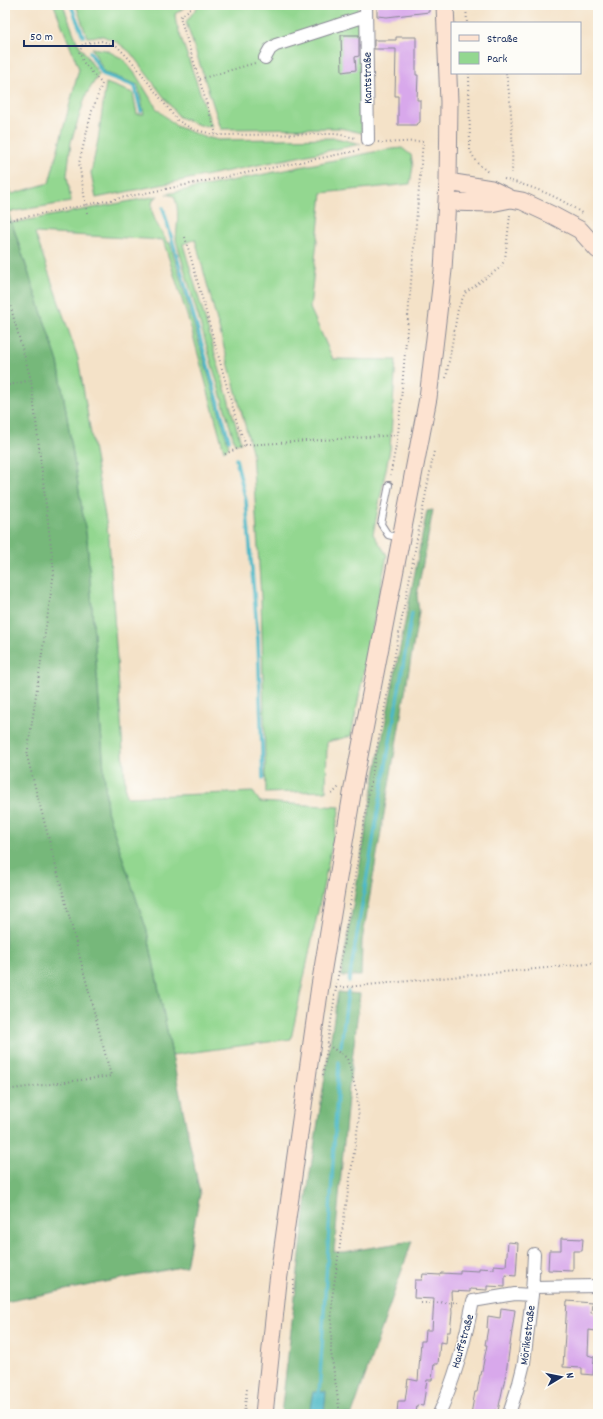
<svg xmlns="http://www.w3.org/2000/svg" width="603" height="1419" font-family="Dekko,sans-serif">
<style>
.green{fill:#93d790;stroke:#578377}
.forest{fill:#76b87a;stroke:#48746c}
.water{fill:#4bb8c7;stroke:#337492}
.lines{fill:none;stroke-linecap:round;stroke-linejoin:round}
.stream{stroke:#4bb8c7;stroke-width:3.5}
.building{fill:#d8a8eb}
.lane-casing{stroke:#888893;stroke-width:8}
.street-casing{stroke:#888893;stroke-width:14}
.secondary-casing{stroke:#888893;stroke-width:19}
.path{stroke:#888893;stroke-width:2;stroke-dasharray:1 3;stroke-linecap:butt}
.lane{stroke:#fff;stroke-width:6}
.street{stroke:#fff;stroke-width:12}
.secondary{stroke:#fde3d1;stroke-width:17}
.labels{text-anchor:middle;stroke-width:3;stroke-linejoin:round;paint-order:stroke}
.street-label{font-size:12px;fill:#1b2f5e;stroke:#fdfcf7}
</style>
<rect width="100%" height="100%" fill="#fdfcf7"/>
<filter id="ink" filterUnits="userSpaceOnUse"><feTurbulence type="fractalNoise" baseFrequency=".025" numOctaves="2"/><feDisplacementMap in="SourceGraphic" scale="8" xChannelSelector="R" yChannelSelector="G"/><feConvolveMatrix kernelMatrix="1 2 1 2 8 2 1 2 1" color-interpolation-filters="sRGB"/></filter>
<filter id="wash" filterUnits="userSpaceOnUse"><feTurbulence type="fractalNoise" baseFrequency=".012" numOctaves="4" result="noise"/><feDisplacementMap in="SourceGraphic" scale="16" xChannelSelector="R" yChannelSelector="G"/><feGaussianBlur stdDeviation="0.9" result="paint"/><feColorMatrix in="noise" values="0 0 0 0 0 0 0 0 0 0 0 0 0 0 0 0 0 1.4 0 .05"/><feComposite in="paint" operator="in"/></filter>
<g filter="url(#wash)">
<rect width="100%" height="100%" fill="#f4e2c8"/>
<path class="green" d="M54 5H63L77 42 99 74 86 95 71 142 67 175 71 202 9 212 5 203V181L12 194 49 183 79 69Z
M76 5H183L185 7 175 14 176 23 212 127 199 125 179 117 130 52 117 42 103 36 87 37Z
M202 5H358L362 133 340 128 221 129 186 22 198 6Z
M92 48 106 50 123 59 136 75 157 109 176 126 201 136 219 140 336 138 361 144 96 198 91 173 98 140 106 83 133 93 137 114H144L138 85 104 72Z
M402 148 411 155 413 166 410 184 322 193 310 308 333 359 396 360 390 449 373 534 387 555 351 736 327 742 326 791 266 793 261 598 252 451 195 239 183 244 241 443 235 444 176 240C177 225 180 209 174 196L166 194 384 150Z
M158 196 153 200C148 214 161 230 167 242L170 243 229 447 224 451 191 328 163 240 35 233 78 358 109 539 126 797 253 792 260 802 340 807 291 1039 172 1055 147 931 107 811 87 540 58 362 12 223Z"/>
<path class="forest" d="M5 203 58 362 87 540 107 811 147 931 200 1194 186 1266 5 1302Z
M433 510 417 595 419 612 362 941 361 976H341L376 770 427 511Z
M338 992 360 994 349 1086 334 1252H344L412 1241 352 1414H281L309 1180Z"/>
<path class="water" d="M313 1392H326L324 1414H309Z"/>
<g class="lines">
<path class="stream" d="M71 5 83 36
M90 52 103 74 135 86 141 111
M163 208 229 440
M236 459 246 501 258 640 263 778
M349 981 412 613
M341 1046 348 991
M319 1395 339 1062"/>
</g>
<g id="blocks">
<path class="building" d="M377 5H429V12L387 17 377 16Z
M341 35H359V56L355 57 356 70 342 72Z
M396 37H416V75H418L417 100H420V122L416 125H398V96H395L396 49H374V40H396Z
M561 1238 583 1239 582 1251H573V1271L548 1270 549 1250H561Z
M508 1242 518 1243 516 1276 505 1275V1287L487 1286V1290L470 1289V1292L451 1291 452 1313 450 1332H447L446 1343 440 1342 438 1364H434L432 1380H427L423 1406 417 1405 416 1414H397L398 1401H405L408 1379 418 1381 421 1341H425L426 1330H432L434 1299 414 1298 415 1280H422L423 1274 440 1275 441 1273 460 1274V1270L479 1271V1268L494 1269V1265L506 1266Z
M567 1301 592 1303 591 1313 597 1314 596 1331 589 1330 588 1355 594 1357 593 1375 582 1374V1368L563 1367Z
M501 1308 515 1310 506 1373 498 1411 494 1410 493 1414H471L475 1392H477L480 1375H481L487 1345H485L488 1328H487L488 1316 500 1318Z"/>
</g>
</g>
<g filter="url(#ink)">
<use href="#blocks" fill-opacity="0" stroke="#888893" stroke-width="1"/>
<g class="lines">
<g class="lane-casing">
<path id="lane" d="M389 485 381 524 388 535 400 538"/>
</g>
<g class="street-casing">
<path id="street" d="M366 5 368 140
M265 58 270 49 276 45 366 16
M532 1287 598 1286
M439 1414C454 1381 466 1337 473 1301L515 1294 532 1295
M509 1414 519 1383 524 1363 532 1295 534 1254"/>
</g>
<g class="secondary-casing">
<path id="secondary" d="M448 182 491 189 511 199 522 201 552 215 580 230 598 250
M447 202 491 203 511 199
M264 1414 278 1282 320 986 354 782 428 398 443 270 448 182 449 102 445 5"/>
</g>
<path class="path" d="M187 5 190 9 180 17 216 134
M466 5 467 23
M469 73 470 150 476 162 489 173
M506 73C512 106 513 139 512 173
M200 79 255 63
M378 142 382 143 423 141 398 435 390 477
M504 179C536 188 556 195 583 214
M87 213 79 163 92 111 102 84 84 63 79 53 83 44 102 41 117 46 135 65 177 120 192 129 217 135 336 134 356 138
M5 221 361 150
M185 237 238 426 246 445 398 435
M5 287 31 380 54 572 27 756 111 1076 5 1090
M446 378 458 309 465 293 501 267 505 259 510 215
M5 386 31 380
M225 454 246 445
M597 531 598 535
M332 794 339 787
M336 988 598 963
M328 1045 347 1058 357 1094 359 1119 332 1298 331 1352 340 1414
M323 1075 336 988 373 769 434 451
M293 1293 294 1277
M421 1303 461 1302
M244 1414 247 1389"/>
<use href="#lane" class="lane"/>
<use href="#street" class="street"/>
<use href="#secondary" class="secondary"/>
</g>
</g>
<g class="labels">
<g class="street-label">
<text transform="translate(367 78) rotate(-91)" y="4">Kantstraße</text>
<text transform="translate(527 1335) rotate(-83)" y="4">Mörikestraße</text>
<text transform="translate(462 1341) rotate(-74)" y="4">Hauffstraße</text>
</g>
</g>
<rect width="603" height="1419" fill="none" stroke="#fdfcf7" stroke-width="20"/>
<rect x="451" y="22" width="130" height="52" fill="#fdfcf7" stroke="#a3aaba"/>
<rect x="459" y="35" width="20" height="6" fill="#fde3d1" stroke="#a3aaba"/>
<text x="487" y="42" font-size="12" fill="#1b2f5e">Straße</text>
<rect x="459" y="52" width="20" height="12" fill="#93d790" stroke="#a3aaba"/>
<text x="487" y="62" font-size="12" fill="#1b2f5e">Park</text>
<g transform="translate(561 1377) rotate(80)" stroke="#fdfcf7" stroke-width="3" paint-order="stroke">
<path d="M0-3L7 15L0 10L-7 15Z" fill="#1b2f5e"/>
<text y="-6" font-size="11" font-weight="bold" text-anchor="middle" fill="#1b2f5e">N</text>
</g>
<path d="M24 40v6h89v-6" fill="none" stroke="#1b2f5e" stroke-width="2"/>
<text x="30" y="40" font-size="12" fill="#1b2f5e" stroke="#fdfcf7" stroke-width="3" paint-order="stroke">50 m</text>
</svg>
